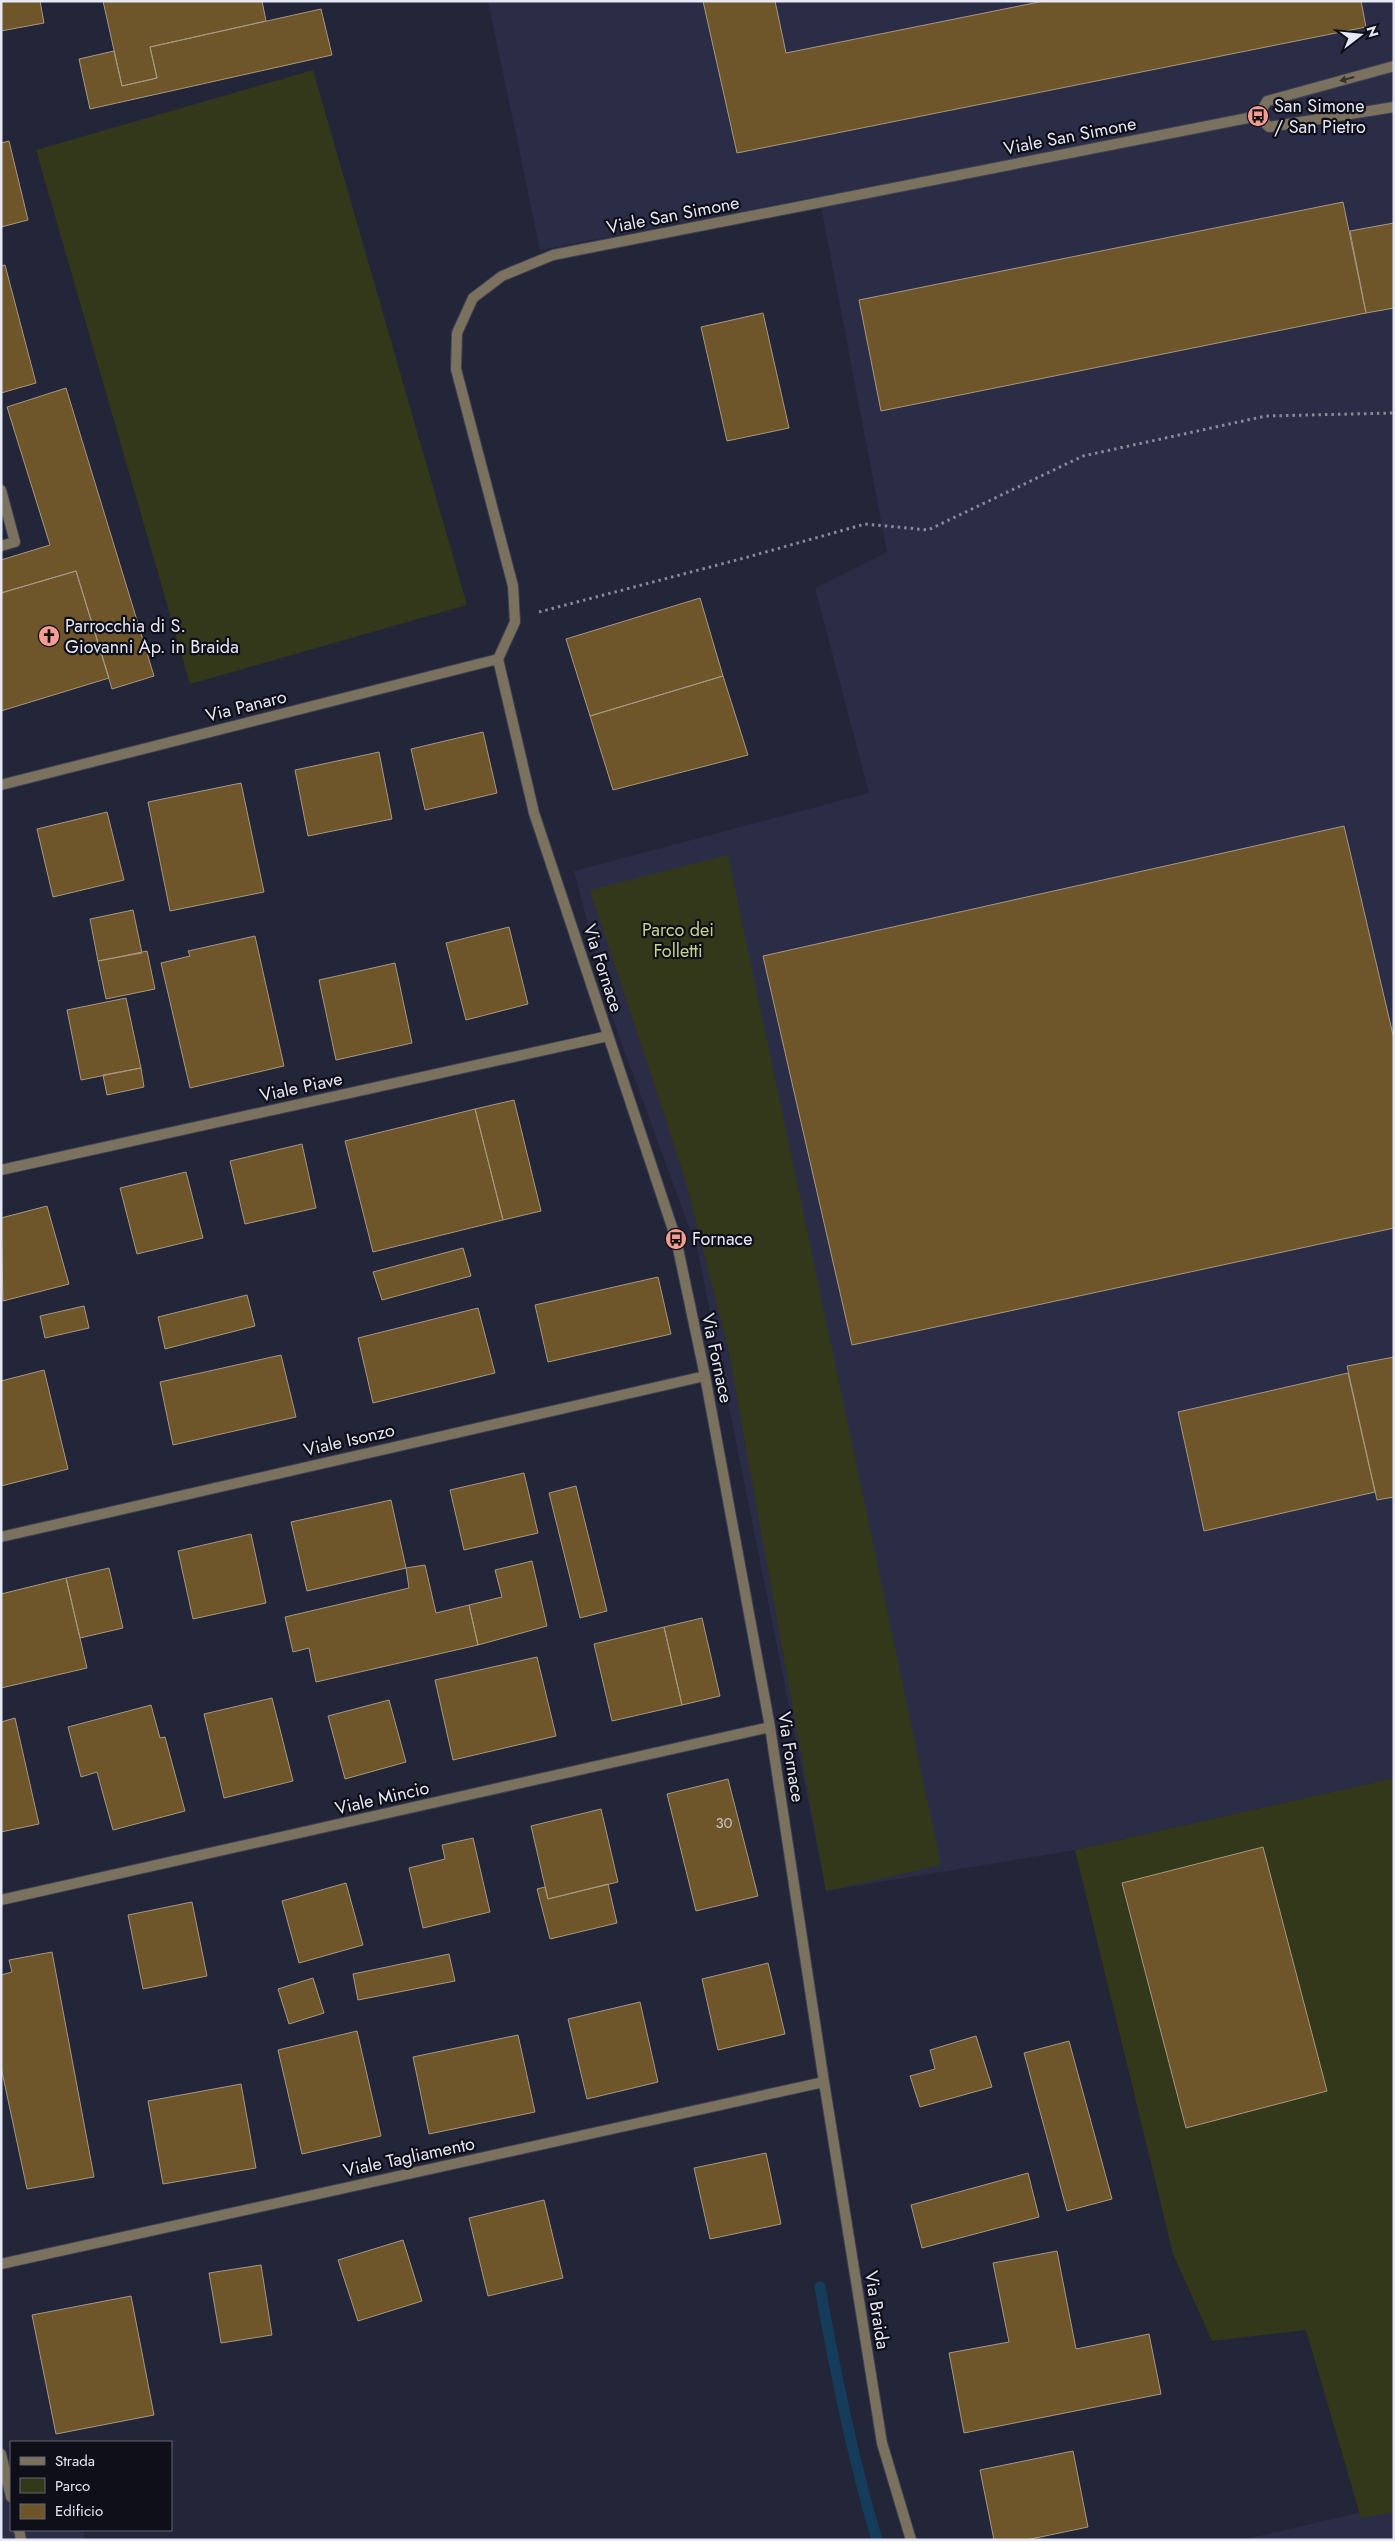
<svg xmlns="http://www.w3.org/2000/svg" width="1395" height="2541" font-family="Jost,sans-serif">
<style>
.built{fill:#2b2d47}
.green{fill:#33381a}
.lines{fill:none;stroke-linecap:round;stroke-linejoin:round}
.stream{stroke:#153c5a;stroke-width:11}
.building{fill:#6e552a;stroke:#a79882}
.service-casing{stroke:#3e4053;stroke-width:12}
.minor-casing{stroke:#3e4053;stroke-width:12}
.path{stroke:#88899a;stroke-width:3;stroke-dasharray:2.5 4;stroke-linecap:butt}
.service{stroke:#7a725e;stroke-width:10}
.minor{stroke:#7a725e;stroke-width:10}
.oneway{fill:#343230}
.labels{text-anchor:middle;stroke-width:4.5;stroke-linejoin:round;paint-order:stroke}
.number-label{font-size:15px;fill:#c9c3c3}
.poi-label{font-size:18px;fill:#e7e8f6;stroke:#0e0f18;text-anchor:start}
.street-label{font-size:18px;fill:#e7e8f6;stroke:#0e0f18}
.park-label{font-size:18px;fill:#c6d489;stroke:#0e0f18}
</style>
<rect width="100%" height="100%" fill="#232538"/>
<path class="built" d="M488 1H1394V1778L1075 1850 826 1891 698 1252 614 1022 574 871 869 793 815 588 887 552 819 196 540 250Z
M11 2461V2530H83L85 2540H1V2463Z
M1394 2507V2540H1242L1362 2512Z"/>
<path class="green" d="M313 70 467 605 190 684 36 150Z
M728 855 941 1865 826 1891 728 1348 684 1175 590 890Z
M1394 1778V2512L1361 2518 1306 2330 1212 2341 1173 2254 1075 1850Z"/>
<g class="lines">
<path class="stream" d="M820 2287C835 2372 852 2456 877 2540"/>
</g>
<path class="building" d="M1 1H40L44 23 1 31Z
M103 1H262L266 21 150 47 157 78 122 86Z
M703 1H775L786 53 1044 1H1361L1366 27 737 153Z
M321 9 332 55 90 109 79 59 114 51 122 86 157 78 150 47Z
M9 141 28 220 1 227V143Z
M1343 202 1366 313 881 411 859 300Z
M1394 223V308L1366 313 1350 231Z
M5 265 36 383 1 393V266Z
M763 313 789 428 727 441 701 327Z
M66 388 154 676 112 689 76 571 1 593V560L50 545 7 407Z
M76 571 109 678 1 711V593Z
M700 598 723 676 590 716 566 639Z
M723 676 748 755 613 790 590 716Z
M483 732 497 793 425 810 411 749Z
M379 752 392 819 308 836 295 770Z
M241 783 264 892 170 911 148 802Z
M107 812 124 880 53 897 37 829Z
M1344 826 1394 1039V1228L852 1345 763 956Z
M133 910 142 953 98 961 90 919Z
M509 927 528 1004 466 1020 446 943Z
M255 936 284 1066 190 1088 161 963 190 956 188 951Z
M147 951 155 989 106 999 98 961Z
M395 963 412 1043 336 1060 319 980Z
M126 998 141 1068 81 1080 67 1010Z
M141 1068 144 1087 107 1095 103 1075Z
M514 1100 541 1211 503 1220 475 1109Z
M475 1109 503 1220 373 1252 345 1141Z
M302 1144 316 1208 245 1224 230 1161Z
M186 1172 203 1238 137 1254 120 1188Z
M47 1206 69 1284 3 1301 1 1218Z
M463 1248 471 1276 382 1300 373 1272Z
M658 1277 671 1334 548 1362 535 1305Z
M247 1295 255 1326 165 1349 158 1317Z
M84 1306 89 1328 45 1338 40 1316Z
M478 1308 495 1373 373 1403 358 1338Z
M281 1355 296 1417 173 1445 160 1382Z
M1394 1357V1497L1377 1500 1347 1366Z
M44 1370 68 1469 1 1486V1381Z
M1348 1373 1375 1492 1204 1531 1178 1412Z
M524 1473 538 1533 464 1550 450 1490Z
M576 1486 607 1611 580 1618 549 1493Z
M391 1500 406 1568 307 1591 291 1522Z
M251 1534 266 1603 193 1619 178 1551Z
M532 1561 547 1626 478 1645 469 1605 502 1597 495 1570Z
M425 1565 436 1613 469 1605 478 1645 316 1682 309 1648 293 1652 285 1617 409 1588 406 1568Z
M109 1568 123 1628 80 1638 66 1578Z
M66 1578 87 1668 1 1688V1594Z
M702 1618 720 1696 682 1705 664 1627Z
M664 1627 682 1705 612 1721 594 1644Z
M537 1657 556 1736 453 1760 435 1680Z
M272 1698 293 1781 224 1798 204 1714Z
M389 1700 406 1762 345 1779 328 1716Z
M151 1705 160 1738 165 1737 185 1811 113 1830 97 1772 81 1777 68 1727Z
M15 1718 39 1824 1 1832V1722Z
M728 1779 758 1896 696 1911 667 1794Z
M601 1809 618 1882 548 1899 531 1826Z
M473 1838 490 1912 423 1928 409 1868 445 1859 442 1845Z
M1263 1847 1327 2091 1186 2128 1122 1883Z
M346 1883 363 1945 299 1963 282 1901Z
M608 1884 617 1923 550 1939 537 1889 545 1887 548 1899Z
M192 1902 207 1976 143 1989 128 1915Z
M52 1952 94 2177 27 2189 1 2067V1975L12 1972 9 1960Z
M449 1954 455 1981 358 2000 353 1974Z
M768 1963 785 2034 718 2050 702 1979Z
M313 1978 324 2013 289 2024 278 1989Z
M640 2002 658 2082 587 2099 568 2019Z
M357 2031 381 2136 302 2154 278 2050Z
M518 2035 535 2112 429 2134 413 2057Z
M976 2036 992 2087 920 2107 910 2076 935 2069 930 2050Z
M1069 2041 1112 2199 1067 2211 1024 2053Z
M241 2084 256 2168 163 2184 148 2101Z
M766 2153 781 2224 710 2239 694 2168Z
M1028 2173 1039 2217 922 2248 911 2205Z
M544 2200 563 2278 488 2296 469 2218Z
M403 2240 422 2301 358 2321 338 2260Z
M1057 2251 1076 2349 1149 2334 1161 2394 964 2433 949 2353 1009 2342 993 2263Z
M261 2265 272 2335 221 2343 209 2273Z
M131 2296 154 2415 56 2434 32 2315Z
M1073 2451 1088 2527 1026 2540H994L980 2470Z"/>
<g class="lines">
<g class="service-casing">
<path id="service" d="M1 490 15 542 1 546"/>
</g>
<g class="minor-casing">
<path id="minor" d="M1258 116 1269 127 1394 107
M498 659 534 813 676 1239 705 1376 770 1727 824 2082 882 2443 911 2540
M498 659 515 622 513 586 456 369 457 333 473 298 502 276 553 255 1258 116 1267 101 1394 66
M1 785 498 659
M1 1170 608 1036
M1 1537 705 1376
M1 1900 770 1727
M1 2264 824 2082
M1 2454 11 2497
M19 2530 21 2540"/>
</g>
<path class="path" d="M539 612 748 557 865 524 928 530 1083 456 1266 416 1394 413"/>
<use href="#service" class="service"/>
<use href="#minor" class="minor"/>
</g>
<defs><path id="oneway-solid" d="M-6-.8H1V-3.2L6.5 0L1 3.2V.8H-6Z" transform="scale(1.25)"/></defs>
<use class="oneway" href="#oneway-solid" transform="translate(1347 79) rotate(165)"/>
<defs>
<g id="bus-disc" transform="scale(1.125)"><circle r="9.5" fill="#f59c93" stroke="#0e0f18"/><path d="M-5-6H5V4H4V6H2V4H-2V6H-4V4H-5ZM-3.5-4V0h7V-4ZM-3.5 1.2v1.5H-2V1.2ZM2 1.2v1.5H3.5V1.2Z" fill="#111"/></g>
<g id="church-disc" transform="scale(1.125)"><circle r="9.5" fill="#f59c93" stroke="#0e0f18"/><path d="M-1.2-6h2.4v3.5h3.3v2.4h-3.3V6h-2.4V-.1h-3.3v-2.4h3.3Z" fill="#111"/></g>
</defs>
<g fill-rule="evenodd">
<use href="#bus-disc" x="1258" y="116"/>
<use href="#church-disc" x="49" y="636"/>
<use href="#bus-disc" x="676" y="1239"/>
</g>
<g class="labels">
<g class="number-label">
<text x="724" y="1828">30</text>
</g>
<g class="poi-label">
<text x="1274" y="112">San Simone<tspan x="1274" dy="21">/ San Pietro</tspan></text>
<text x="65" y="632">Parrocchia di S.<tspan x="65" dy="21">Giovanni Ap. in Braida</tspan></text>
<text x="692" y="1245">Fornace</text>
</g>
<g class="street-label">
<text transform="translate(1070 136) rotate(-11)" y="6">Viale San Simone</text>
<text transform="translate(673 215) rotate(-11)" y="6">Viale San Simone</text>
<text transform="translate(246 706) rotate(-14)" y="6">Via Panaro</text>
<text transform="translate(603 968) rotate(72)" y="6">Via Fornace</text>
<text transform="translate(301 1087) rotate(-12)" y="6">Viale Piave</text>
<text transform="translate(717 1358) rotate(78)" y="6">Via Fornace</text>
<text transform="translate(349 1440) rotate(-13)" y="6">Viale Isonzo</text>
<text transform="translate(791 1757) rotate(81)" y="6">Via Fornace</text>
<text transform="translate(382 1798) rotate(-13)" y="6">Viale Mincio</text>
<text transform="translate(409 2157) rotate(-12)" y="6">Viale Tagliamento</text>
<text transform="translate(877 2310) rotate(81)" y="6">Via Braida</text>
</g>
<g class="park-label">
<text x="678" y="936">Parco dei<tspan x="678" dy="21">Folletti</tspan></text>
</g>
</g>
<rect width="1395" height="2541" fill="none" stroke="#e7e8f6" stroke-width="5"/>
<rect x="10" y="2441" width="162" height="90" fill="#0e0f18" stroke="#656671"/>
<rect x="20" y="2457" width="25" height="8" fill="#7a725e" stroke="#656671"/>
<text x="55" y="2466" font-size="15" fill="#e7e8f6">Strada</text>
<rect x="20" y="2478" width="25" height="15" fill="#33381a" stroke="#656671"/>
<text x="55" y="2491" font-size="15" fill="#e7e8f6">Parco</text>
<rect x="20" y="2504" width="25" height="15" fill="#6e552a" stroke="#656671"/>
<text x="55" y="2516" font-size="15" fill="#e7e8f6">Edificio</text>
<g transform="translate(1360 35) rotate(74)" stroke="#0e0f18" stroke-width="4" paint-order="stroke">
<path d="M0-4L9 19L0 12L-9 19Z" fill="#e7e8f6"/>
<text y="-8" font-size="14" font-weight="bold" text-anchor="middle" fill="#e7e8f6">N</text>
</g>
</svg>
